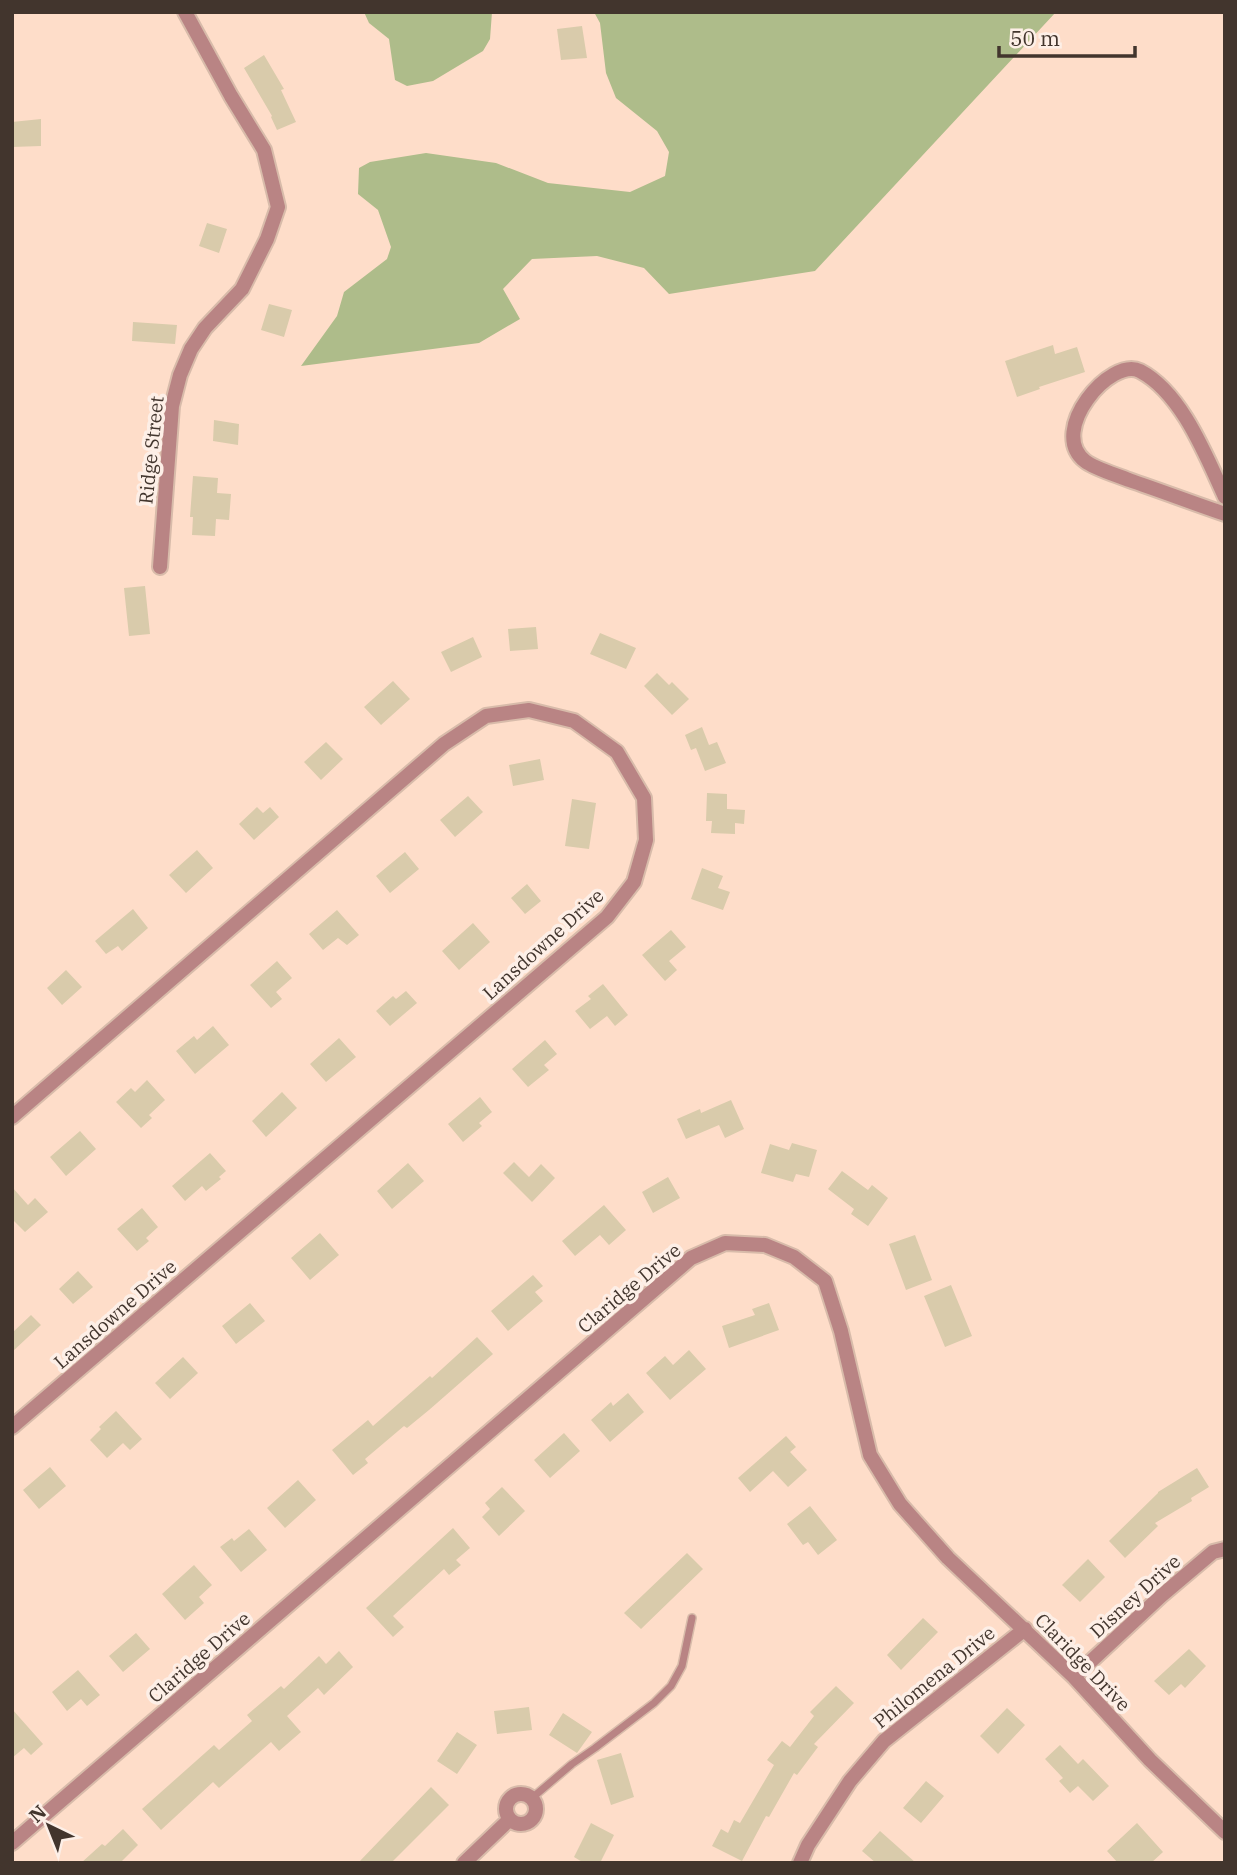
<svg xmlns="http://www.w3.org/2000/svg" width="1237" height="1875" font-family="'IBM Plex Serif',serif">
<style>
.green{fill:#aebc8a}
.building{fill:#d9cbab}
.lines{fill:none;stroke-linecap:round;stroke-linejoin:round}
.service-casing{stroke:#d8bbaa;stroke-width:10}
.minor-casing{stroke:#d8bbaa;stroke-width:18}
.service{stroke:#b98484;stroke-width:7}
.minor{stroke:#b98484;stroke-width:14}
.labels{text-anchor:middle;stroke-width:7;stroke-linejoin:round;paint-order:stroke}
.street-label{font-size:19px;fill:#42352d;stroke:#fdefe7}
</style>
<rect width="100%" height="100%" fill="#feddc9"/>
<path class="green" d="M364 12H492L490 39 483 51 433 81 407 86 395 80 389 39 369 23Z
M594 12H1056L815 271 669 294 644 268 597 256 532 259 503 289 520 319 479 343 301 366 337 316 344 292 387 259 391 247 378 210 358 194 359 168 370 162 426 153 496 163 548 183 630 192 665 176 669 152 657 131 616 98 606 73 600 23Z"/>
<path class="building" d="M582 26 587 58 561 60 557 29Z
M264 55 284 89 281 90 296 122 277 130 271 117 272 116 244 68Z
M41 119V146L12 147V122Z
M207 223 227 229 219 253 199 246Z
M269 304 292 310 284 337 261 330Z
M133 322 177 325 175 344 132 341Z
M1053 345 1055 354 1077 347 1085 372 1039 387 1040 389 1017 397 1005 361Z
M214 420 239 424 238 445 213 441Z
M193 476 218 478 217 493 231 494 229 520 216 519 215 536 192 535 193 517H190Z
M145 586 150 634 129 636 124 588Z
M536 627 538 649 510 651 508 629Z
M600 633 636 648 626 669 590 654Z
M473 637 482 657 451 672 441 652Z
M657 673 669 685 672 682 689 699 672 715 644 686Z
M393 681 410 699 381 725 364 707Z
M702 727 709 745 717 742 726 763 705 771 696 748 691 750 685 735Z
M326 742 343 759 321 780 304 762Z
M540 759 544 780 513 786 509 765Z
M707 793 727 794V809L745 810 744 824 735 823V834L711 833 712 821H706Z
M468 796 483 812 455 837 440 820Z
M572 799 596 803 589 849 565 846Z
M257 807 263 813 270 807 279 817 254 840 239 824Z
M197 850 213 868 186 893 169 875Z
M405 852 419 869 390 893 376 876Z
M702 868 723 876 718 888 730 892 723 910 691 899Z
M527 884 541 901 525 914 511 898Z
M133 909 148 928 122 951 118 946 106 954 95 941Z
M337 910 359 935 347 945 338 938 323 950 309 934Z
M473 923 490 942 459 970 442 951Z
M671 930 686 947 669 961 677 970 665 981 642 955Z
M277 961 292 978 276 992 282 999 271 1008 250 985Z
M66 970 82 987 62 1005 47 988Z
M603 984 628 1015 615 1026 607 1016 590 1029 575 1011 591 999 588 996Z
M406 991 417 1003 390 1026 376 1011 393 996 396 999Z
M213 1026 229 1045 195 1074 176 1051 194 1036 197 1040Z
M339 1038 356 1057 326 1082 310 1064Z
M545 1040 557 1054 544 1065 549 1070 528 1087 512 1069Z
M147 1080 165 1100 149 1115 152 1118 141 1128 116 1102 131 1088 135 1092Z
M282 1092 297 1108 266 1137 252 1121Z
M480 1097 492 1112 479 1123 482 1126 463 1142 448 1124Z
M731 1100 744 1129 725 1138 719 1125 686 1139 677 1119 700 1109 701 1113Z
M80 1131 96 1149 66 1176 50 1157Z
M792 1143 817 1150 809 1177 796 1174 793 1182 761 1173 770 1144 789 1150Z
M210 1153 226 1171 219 1177 221 1179 206 1191 202 1186 185 1201 172 1186Z
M514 1162 529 1177 541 1164 555 1178 532 1202 503 1173Z
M408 1163 424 1181 392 1209 377 1191Z
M842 1171 868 1190 872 1185 888 1198 868 1226 851 1214 854 1209 828 1189Z
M668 1177 680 1198 653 1213 642 1192Z
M12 1187 28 1205 35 1198 48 1212 25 1232 12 1219Z
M604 1205 626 1230 609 1245 600 1235 575 1256 562 1241Z
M142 1208 158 1227 146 1238 149 1241 137 1251 117 1229Z
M320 1233 339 1255 310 1280 291 1258Z
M915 1235 932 1280 906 1290 889 1244Z
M78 1271 93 1287 73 1304 59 1289Z
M533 1275 543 1286 535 1292 543 1301 508 1331 491 1311Z
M951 1285 972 1336 945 1347 924 1296Z
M250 1303 265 1321 236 1344 222 1326Z
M769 1303 779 1330 729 1348 722 1326 755 1315 752 1309Z
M31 1315 41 1325 12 1352V1333Z
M477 1337 493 1354 429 1410 407 1428 404 1426 365 1459 368 1463 353 1475 332 1450 368 1420 373 1426 430 1376 432 1378Z
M689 1350 706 1369 670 1400 646 1373 665 1356 673 1365Z
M183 1357 198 1373 170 1399 155 1383Z
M628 1393 644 1412 610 1442 591 1420 611 1402 613 1406Z
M116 1411 142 1439 130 1450 123 1443 107 1458 90 1440 101 1429 99 1427Z
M564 1433 580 1451 550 1478 534 1460Z
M786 1436 796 1447 790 1452 807 1470 788 1487 773 1471 750 1492 738 1478Z
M50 1467 66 1486 39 1509 23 1490Z
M1197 1468 1209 1487 1191 1498 1192 1501 1155 1523 1158 1526 1125 1558 1109 1541 1158 1493V1492Z
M298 1480 316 1500 285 1528 267 1508Z
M502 1487 525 1511 499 1536 482 1517 490 1509 485 1503Z
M810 1506 837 1540 818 1555 808 1542 803 1545 787 1524Z
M453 1528 470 1548 456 1560 461 1565 449 1575 444 1569 393 1616 404 1627 393 1637 366 1608Z
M249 1529 267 1550 241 1572 220 1547 232 1538 234 1541Z
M687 1553 703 1569 641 1629 624 1613Z
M1088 1559 1105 1577 1080 1602 1062 1585Z
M194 1565 212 1585 199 1597 204 1603 185 1620 162 1594Z
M923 1618 938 1632 901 1670 887 1655Z
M136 1633 150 1649 123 1672 109 1656Z
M1189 1649 1206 1666 1185 1688 1181 1684 1169 1695 1154 1681Z
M339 1651 353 1667 324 1695 318 1688 287 1716 301 1732 279 1751 271 1742 219 1788 213 1782 161 1830 142 1809 214 1745 219 1750 252 1721 247 1715 281 1686 284 1689 319 1656 326 1664Z
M78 1670 100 1695 87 1706 81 1699 67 1711 52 1692Z
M836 1686 854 1703 814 1744 818 1747 797 1775 794 1773 769 1817 766 1816 742 1861 712 1846 721 1829 728 1833 734 1820 740 1823 774 1765 767 1760 782 1741 790 1747 814 1716 810 1712Z
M529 1707 532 1730 497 1734 494 1711Z
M1007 1708 1025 1725 998 1754 980 1736Z
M12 1709 43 1744 31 1755 24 1748 12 1758Z
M563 1713 592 1732 577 1753 549 1735Z
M457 1732 477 1745 457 1774 437 1761Z
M1060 1745 1078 1764 1083 1759 1109 1786 1093 1801 1078 1786 1070 1793 1059 1781 1063 1778 1045 1759Z
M621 1753 634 1797 611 1805 597 1760Z
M926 1781 944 1796 921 1823 903 1808Z
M431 1787 449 1805 391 1863H358Z
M591 1823 614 1835 600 1863H584L574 1857Z
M1137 1823 1163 1852 1151 1863H1118L1107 1851Z
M123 1829 138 1845 120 1863H81L102 1844 105 1846Z
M880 1831 916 1863H876L862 1851Z"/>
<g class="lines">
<g class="service-casing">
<path id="service" d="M532 1798 572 1764 595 1748 654 1703 671 1686 682 1666 692 1618"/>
</g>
<g class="minor-casing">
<path id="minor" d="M1225 497C1206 456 1182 393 1140 371 1111 356 1047 431 1085 461 1095 469 1117 475 1129 480 1161 491 1193 503 1225 514
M160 567 172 406 180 375 191 349 205 328 242 289 267 239 278 207 264 150 231 96 185 12
M12 1117 444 744 486 716 529 710 574 721 617 752 644 798 646 840 634 882 607 917 12 1427
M1074 1677 1161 1596 1213 1552 1225 1549
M506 1809a15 15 0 1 1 30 0a15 15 0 1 1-30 0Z
M12 1843 691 1258 725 1243 765 1245 794 1257 825 1281 841 1331 870 1455 900 1504 948 1558 1074 1677 1150 1760 1225 1832
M464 1863 510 1819
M800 1863 808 1845 850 1781 884 1741 1025 1629"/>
</g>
<use href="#service" class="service"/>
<use href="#minor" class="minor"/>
</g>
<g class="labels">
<g class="street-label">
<text transform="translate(151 450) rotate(-84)" y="7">Ridge Street</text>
<text transform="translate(543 944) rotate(-42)" y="7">Lansdowne Drive</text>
<text transform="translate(629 1288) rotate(-40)" y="7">Claridge Drive</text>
<text transform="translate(115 1314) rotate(-41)" y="7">Lansdowne Drive</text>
<text transform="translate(1135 1596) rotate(-42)" y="7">Disney Drive</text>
<text transform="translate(199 1657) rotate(-41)" y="7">Claridge Drive</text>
<text transform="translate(1083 1662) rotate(46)" y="7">Claridge Drive</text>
<text transform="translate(934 1677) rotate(-39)" y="7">Philomena Drive</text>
</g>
</g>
<rect width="1237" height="1875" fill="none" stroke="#42352d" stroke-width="28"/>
<g transform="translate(49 1826) rotate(317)" stroke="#fdefe7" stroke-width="5" paint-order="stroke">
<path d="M0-5L12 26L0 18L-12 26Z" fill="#42352d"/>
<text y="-10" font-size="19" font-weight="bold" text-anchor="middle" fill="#42352d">N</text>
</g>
<path d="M999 46v10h136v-10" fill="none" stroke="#42352d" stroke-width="3.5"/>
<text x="1010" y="46" font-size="21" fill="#42352d" stroke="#fdefe7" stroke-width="5" paint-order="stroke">50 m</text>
</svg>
